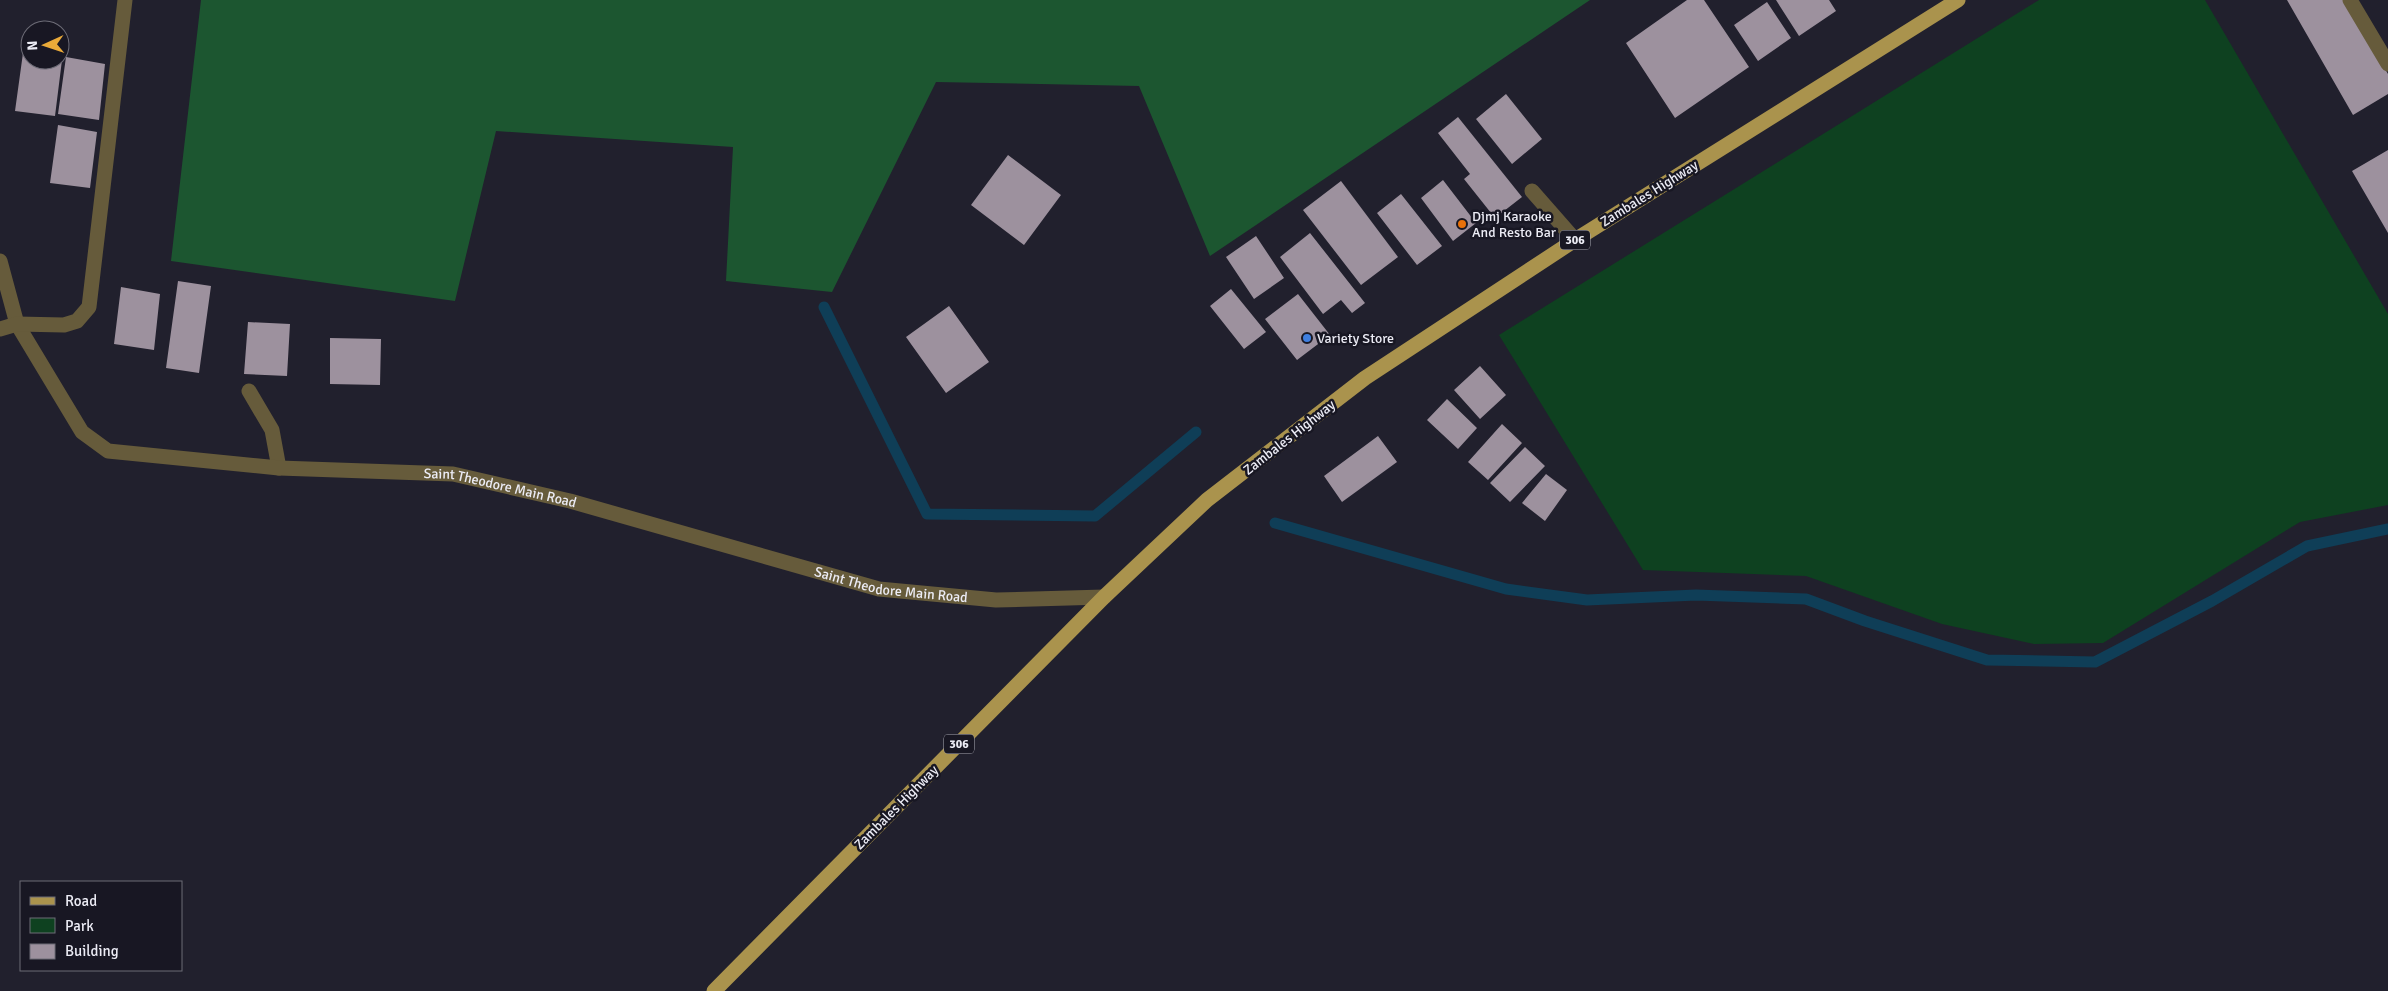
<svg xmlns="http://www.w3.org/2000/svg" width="2388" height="991" font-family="Signika,sans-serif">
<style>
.green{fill:#0e4120}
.forest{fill:#1c5630}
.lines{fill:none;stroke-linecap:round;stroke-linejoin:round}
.stream{stroke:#0f3e57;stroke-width:11}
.building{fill:#9d919e}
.lane{stroke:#665b3b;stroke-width:15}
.street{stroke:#665b3b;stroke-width:15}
.primary{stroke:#aa934d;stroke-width:15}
.food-dot{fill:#e8710a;stroke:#181723;stroke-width:2}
.shop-dot{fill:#3f7fe0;stroke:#181723;stroke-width:2}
.labels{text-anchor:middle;stroke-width:5;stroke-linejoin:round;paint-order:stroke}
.shield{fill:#181723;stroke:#acacb6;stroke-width:1}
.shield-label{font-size:12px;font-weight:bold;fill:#ececf5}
.street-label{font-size:14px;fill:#ececf5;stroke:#181723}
.poi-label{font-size:14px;fill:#ececf5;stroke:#181723;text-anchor:start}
</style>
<rect width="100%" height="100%" fill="#21202d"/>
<path class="green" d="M2039 0H2205L2388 314V505L2300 522 2103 643 2034 644 1942 624 1806 576 1643 570 1499 335Z"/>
<path class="forest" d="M201 0H1590L1210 256 1139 86 936 82 832 292 726 281 733 147 496 131 455 301 171 261Z"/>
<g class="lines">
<path class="stream" d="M824 307 927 514 1095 516 1196 432
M1275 523 1506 589 1587 600 1696 595 1806 599 1865 621 1987 660 2095 662 2212 601 2307 546 2388 529"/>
</g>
<path class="building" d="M1687 0H1704L1749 67 1675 118 1626 43Z
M1776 0H1829L1836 11 1799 36Z
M2287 0H2346L2388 74V94L2353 115Z
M1767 2 1791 38 1758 61 1734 25Z
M23 53 30 54V60H62L55 116 15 111Z
M66 57 105 64 99 120 58 114Z
M1506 94 1542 139 1512 164 1476 119Z
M1458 117 1522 197 1495 218 1464 179 1470 174 1438 133Z
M58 125 97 132 90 188 50 183Z
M2388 150V233L2352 171Z
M1008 155 1061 195 1024 245 971 205Z
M1443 180 1476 223 1453 241 1421 198Z
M1341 181 1398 257 1361 285 1303 210Z
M1401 194 1442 246 1417 265 1377 213Z
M1310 233 1365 303 1352 313 1341 300 1323 314 1280 257Z
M1256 236 1284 278 1254 299 1226 257Z
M178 281 211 286 199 373 166 368Z
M121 287 160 294 154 350 114 344Z
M1231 289 1266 332 1244 349 1210 306Z
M1298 294 1330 335 1297 360 1265 319Z
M949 306 989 362 946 393 906 337Z
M248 322 290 324 287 376 244 374Z
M330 338 381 339 380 385 330 384Z
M1480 366 1506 395 1480 419 1454 390Z
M1447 399 1477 428 1458 449 1427 420Z
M1502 424 1522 443 1488 480 1468 462Z
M1378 436 1397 462 1342 502 1324 476Z
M1525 447 1545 466 1510 502 1490 483Z
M1546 474 1567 490 1545 521 1522 503Z"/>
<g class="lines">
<path class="lane" d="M1532 191 1575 240
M249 391 272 430 279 468"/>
<g class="street">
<path d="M2350 0 2388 64"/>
<path id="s1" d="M0 261 17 324 82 432 108 451 279 468 453 474 570 501 879 589 996 600 1104 597"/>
<path d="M0 329 17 324 64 325 77 321 89 307 125 0"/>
</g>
<path class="primary" d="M714 991 1104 597 1207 500 1365 378 1575 240 1958 0"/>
</g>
<circle class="food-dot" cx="1462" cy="224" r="5"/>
<circle class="shop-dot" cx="1307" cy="338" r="5"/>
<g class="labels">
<g class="shield">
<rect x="1560" y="230.5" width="30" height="19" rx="4"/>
<rect x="944" y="734.5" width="30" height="19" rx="4"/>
</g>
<g class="shield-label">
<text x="1575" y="244">306</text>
<text x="959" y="748">306</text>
</g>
<g class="street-label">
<text transform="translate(1649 193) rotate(-32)" y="5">Zambales Highway</text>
<text transform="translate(1289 437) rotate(-38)" y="5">Zambales Highway</text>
<text dy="5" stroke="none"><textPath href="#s1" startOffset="618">Saint Theodore Main Road</textPath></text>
<text dy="5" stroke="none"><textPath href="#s1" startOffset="1022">Saint Theodore Main Road</textPath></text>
<text transform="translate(896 807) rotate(-45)" y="5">Zambales Highway</text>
</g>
<g class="poi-label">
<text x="1472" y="221">Djmj Karaoke<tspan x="1472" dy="16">And Resto Bar</tspan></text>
<text x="1317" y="343">Variety Store</text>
</g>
</g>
<rect x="20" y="881" width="162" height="90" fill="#181723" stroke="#6d6c77"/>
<rect x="30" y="897" width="25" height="8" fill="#aa934d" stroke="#6d6c77"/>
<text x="65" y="906" font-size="15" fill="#ececf5">Road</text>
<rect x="30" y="918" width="25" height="15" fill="#0e4120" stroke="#6d6c77"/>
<text x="65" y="931" font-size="15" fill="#ececf5">Park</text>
<rect x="30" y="944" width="25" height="15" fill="#9d919e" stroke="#6d6c77"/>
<text x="65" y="956" font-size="15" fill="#ececf5">Building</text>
<g transform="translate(45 45) rotate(267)"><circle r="24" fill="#181723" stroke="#6d6c77"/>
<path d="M0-4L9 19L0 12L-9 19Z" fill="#eaaa39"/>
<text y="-8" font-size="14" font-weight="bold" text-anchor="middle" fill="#ececf5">N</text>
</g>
</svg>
